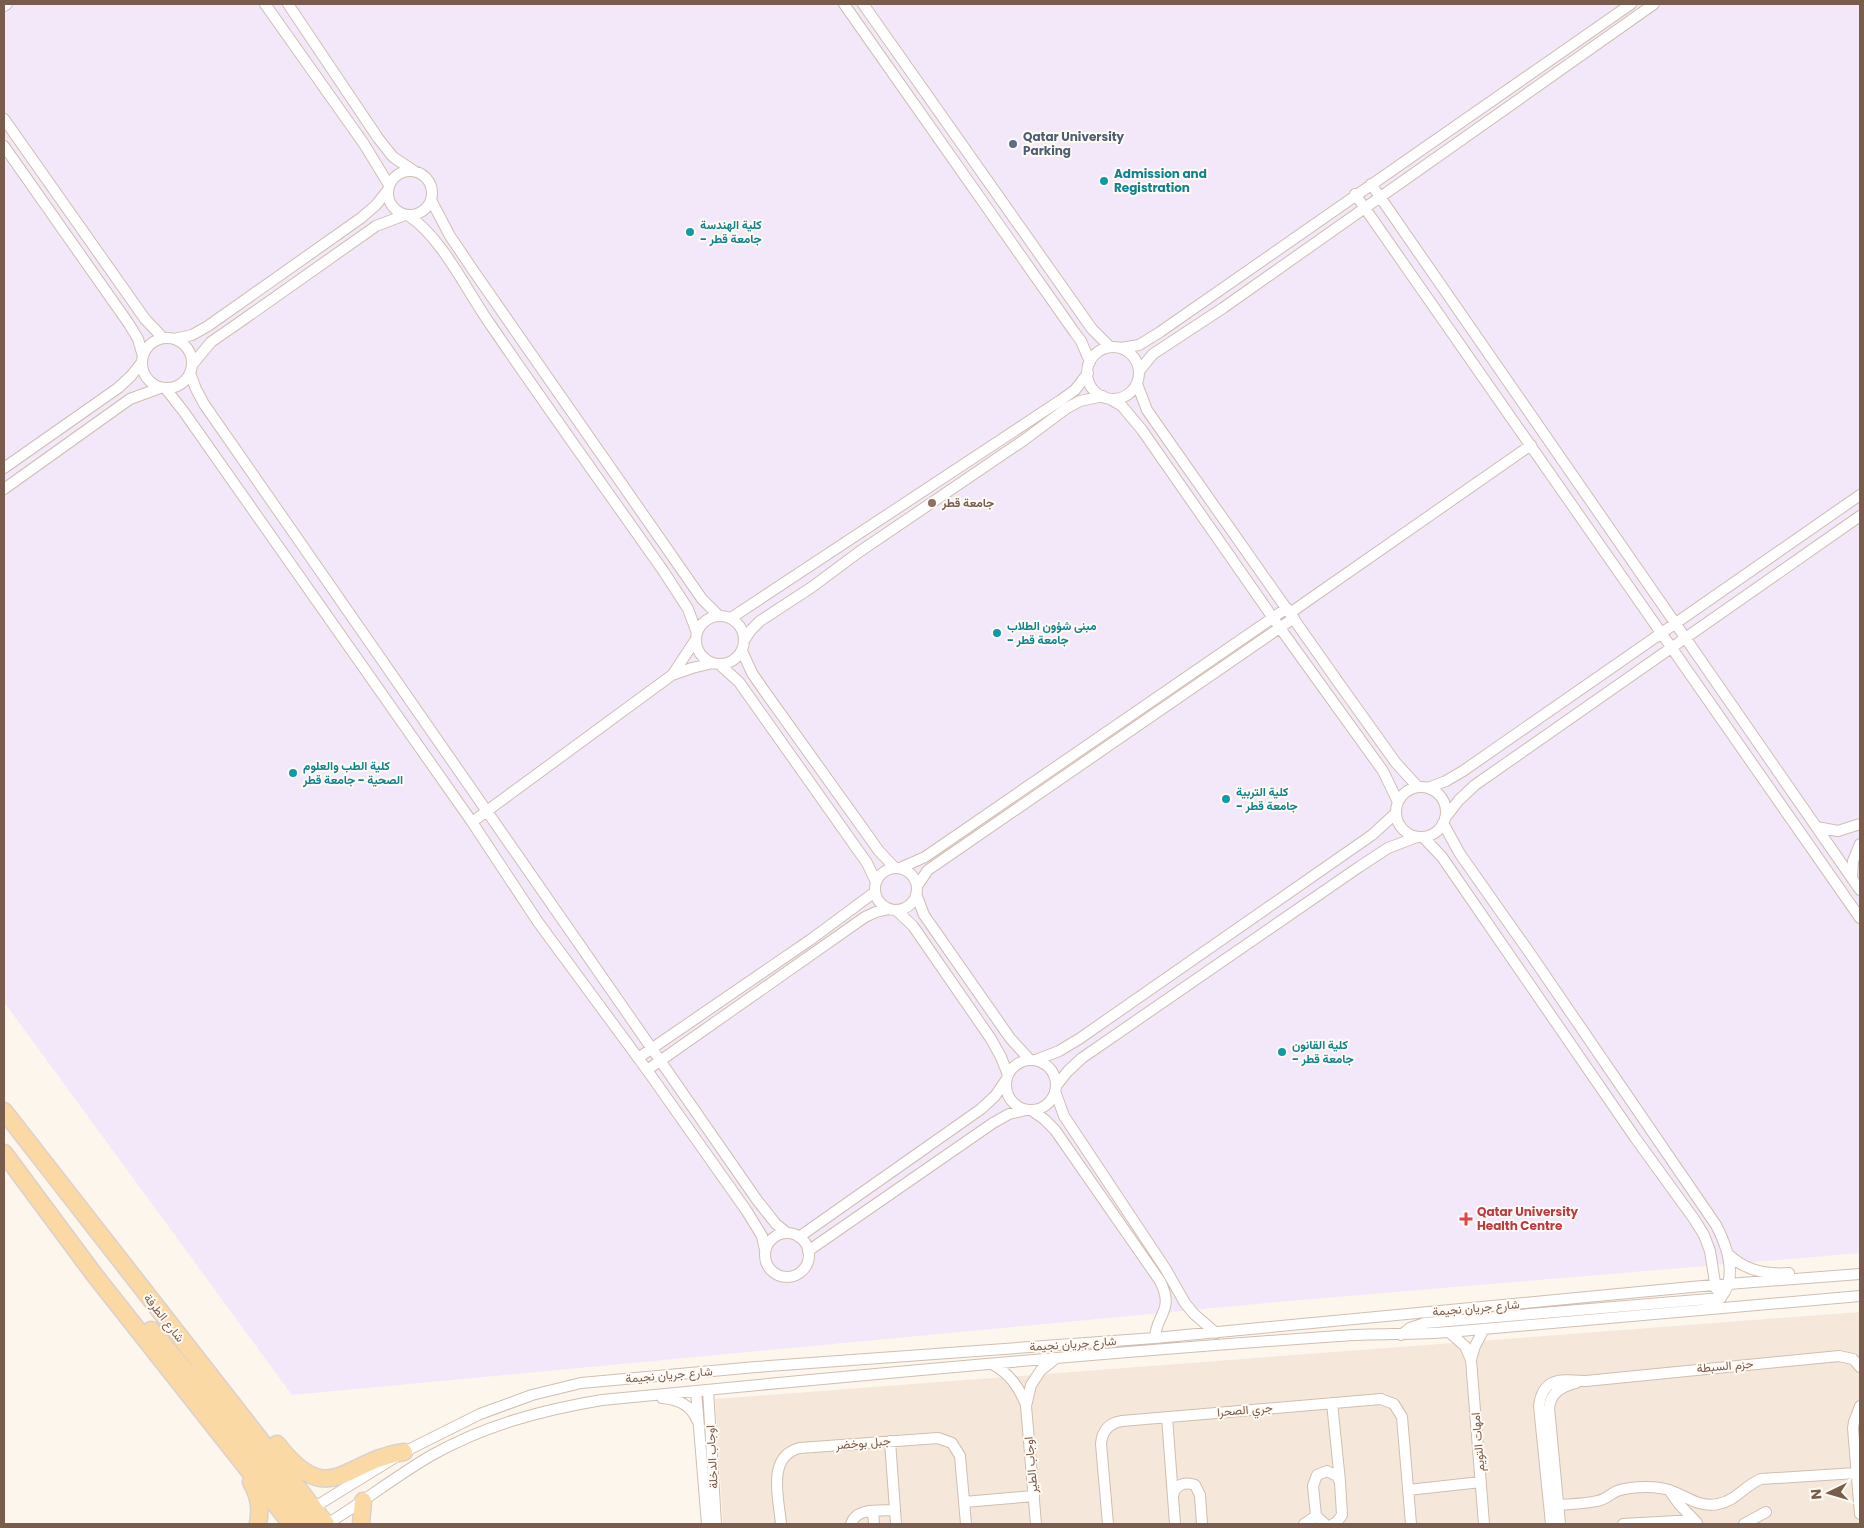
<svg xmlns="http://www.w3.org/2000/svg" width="1864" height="1528" font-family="Poppins,Vazirmatn,sans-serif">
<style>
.residential{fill:#f5e8da}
.education{fill:#f3e8fa}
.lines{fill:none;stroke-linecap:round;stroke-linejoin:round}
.minor-casing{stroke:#d1beb0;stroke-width:12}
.primary-casing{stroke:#dad1cd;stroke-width:19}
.minor{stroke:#fff;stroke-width:10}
.primary{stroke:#fbd9a5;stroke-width:16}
.service-dot{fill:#5c6f8a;stroke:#fffaf3;stroke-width:2}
.culture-dot{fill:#0f9aa8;stroke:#fffaf3;stroke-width:2}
.education-dot{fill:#8d6e63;stroke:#fffaf3;stroke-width:2}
.health-dot{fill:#e0444e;stroke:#fffaf3;stroke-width:2}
.labels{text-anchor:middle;stroke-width:4;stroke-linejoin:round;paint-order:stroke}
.service-label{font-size:12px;font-weight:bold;fill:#4e5e75;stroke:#fffaf3;text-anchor:start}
.culture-label{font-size:12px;font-weight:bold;fill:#0d838f;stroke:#fffaf3;text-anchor:start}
.education-label{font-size:12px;font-weight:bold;fill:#785e54;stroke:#fffaf3;text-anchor:start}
.health-label{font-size:12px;font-weight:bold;fill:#be3a42;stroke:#fffaf3;text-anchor:start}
.street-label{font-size:12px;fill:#7a5c4d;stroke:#fffaf3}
</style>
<rect width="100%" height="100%" fill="#fdf6ec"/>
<path class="residential" d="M1860 1312V1524H723L715 1399Z"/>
<path class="education" d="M4 4H1860V1253L1289 1301 292 1395 4 1002Z"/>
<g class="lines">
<g class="minor-casing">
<path id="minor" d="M265 4 364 144 389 185
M288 4 378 138 393 157 414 171
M844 4 1075 333 1081 341 1090 362
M863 4 1092 329 1110 347
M4 6 7 4
M4 119 145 319 163 338
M4 146 129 324 138 339 143 356
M388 193a22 22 0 1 1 44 0a22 22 0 1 1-44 0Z
M1371 184 1860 890
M1355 194 1860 918
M431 200 450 236 475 273 702 599 719 616
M409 216C441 237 466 289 488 321 546 406 605 488 664 572L688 609 697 633
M142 363a25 25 0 1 1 50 0a25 25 0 1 1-50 0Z
M174 339 192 335 208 326 361 218 376 205 388 190
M1087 373a26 26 0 1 1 52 0a26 26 0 1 1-52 0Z
M1121 348 1139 345 1160 332 1631 4
M192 365 211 342 237 324 376 226 405 215
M1139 371 1153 354 1223 308 1654 4
M190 373 196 389 204 404 757 1200 776 1224 787 1233
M1137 384 1147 410 1170 443 1338 682 1396 763 1418 787
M166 389 184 412 472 822 538 922 647 1070 746 1210 762 1236 765 1250
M1110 399 1122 406 1142 430 1280 628 1383 771 1398 802
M4 468 118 388 131 376 142 362
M4 489 130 399 160 388
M1290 613 1531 445
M696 640a24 24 0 1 1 48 0a24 24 0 1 1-48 0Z
M731 618 1061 400 1075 390 1088 373
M745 639 751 630 760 621 812 587 859 552 1024 440 1067 408 1080 401 1103 396
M742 651 752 673 763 689 879 851 895 868
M719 664 739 682 867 863 876 882
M673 674 696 639
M1396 812a25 25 0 1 1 50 0a25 25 0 1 1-50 0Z
M1428 788 1446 781 1463 771 1860 495
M1445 818 1459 800 1475 785 1860 516
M472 822 672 675 692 668 713 663
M1443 823 1460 854 1527 949 1716 1225C1731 1254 1741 1290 1707 1308
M1817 827 1838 831 1860 824
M1423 837 1442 857 1636 1139 1694 1219 1704 1235 1710 1251 1716 1289
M875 889a21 21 0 1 1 42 0a21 21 0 1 1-42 0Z
M900 868 925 857 1287 608
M1852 878 1853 861 1860 844
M917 886 928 870 1294 618
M916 894 924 915 1010 1038 1030 1060
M896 910 913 926 991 1039 1001 1057 1008 1075
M638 1058 810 940 875 892
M1036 1060 1059 1051 1079 1039 1372 835 1396 813
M1006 1085a25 25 0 1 1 50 0a25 25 0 1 1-50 0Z
M647 1070 865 917 876 912 889 909
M1056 1086 1068 1071 1082 1058 1359 867 1388 848 1417 837
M1055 1091 1064 1116 1165 1268 1185 1303 1194 1314 1216 1333
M1031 1110 1044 1119 1055 1130 1160 1281C1175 1311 1156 1314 1155 1338
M765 1255a22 22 0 1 1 44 0a22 22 0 1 1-44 0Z
M799 1237 981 1109 995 1096 1006 1080
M808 1251 993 1123 1009 1114 1026 1110
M1729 1255C1745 1270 1767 1275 1789 1273
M1449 1332 1465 1346 1471 1360 1484 1524
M1401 1335 1410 1328 1425 1323 1721 1298
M1471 1359 1475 1346 1484 1329
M992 1364C1010 1374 1019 1387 1026 1405
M708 1390 716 1524
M696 1391 707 1524
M662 1398C677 1399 691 1405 697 1420
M1332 1403 1340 1481
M1860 1406 1854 1422 1853 1428 1860 1514
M1167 1417C1170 1453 1172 1488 1175 1524
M890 1441 895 1510
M1408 1490 1481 1482
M1669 1490 1679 1504 1697 1523
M1173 1496C1175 1485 1184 1481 1195 1485L1200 1495 1202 1524
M964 1502 1034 1496
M1558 1505C1571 1504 1584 1504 1597 1501 1605 1500 1610 1494 1617 1491 1629 1487 1648 1486 1660 1488 1681 1490 1695 1509 1718 1504 1736 1501 1745 1485 1761 1479L1856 1473
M313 1508 404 1452 480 1414 532 1395 581 1383 756 1367 1155 1338 1702 1286 1860 1274
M873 1511 874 1524
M327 1524C363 1502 396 1476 432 1455 486 1425 542 1410 602 1400 847 1376 1093 1353 1339 1336 1375 1333 1412 1335 1449 1332L1860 1296
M781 1524C779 1499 766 1456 800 1448L938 1438 952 1443 960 1456 966 1524
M851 1524C856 1507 880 1511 895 1510L896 1524
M1036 1524 1026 1406 1031 1385 1041 1370 1055 1359
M1108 1524 1101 1444C1102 1431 1109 1423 1122 1421L1381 1399 1394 1404 1402 1417 1411 1524
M1304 1524 1316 1516
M1325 1524 1316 1516 1313 1486 1317 1475 1327 1471 1337 1476 1340 1482 1342 1515 1337 1522 1333 1524
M1551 1524 1539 1406C1543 1376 1562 1380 1586 1381L1839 1356 1853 1359 1860 1367
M1560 1524 1549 1408C1551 1392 1561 1387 1576 1383
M1623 1524 1694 1520
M1744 1524 1766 1512"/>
</g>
<g class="primary-casing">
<path id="primary" d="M4 1111 326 1524
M4 1153 93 1273 291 1524
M151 1330 239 1434 302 1516 309 1521 318 1524
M277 1444C330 1512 344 1460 404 1452
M251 1482C259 1496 261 1508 258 1524
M361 1524 363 1501"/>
</g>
<use href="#minor" class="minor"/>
<use href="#primary" class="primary"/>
</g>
<circle class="service-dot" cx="1013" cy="144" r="5"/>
<g class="culture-dot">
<circle cx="1104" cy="181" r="5"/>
<circle cx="690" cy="232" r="5"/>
<circle cx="997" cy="633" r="5"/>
<circle cx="293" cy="773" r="5"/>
<circle cx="1226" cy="799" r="5"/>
<circle cx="1282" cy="1052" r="5"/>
</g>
<circle class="education-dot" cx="932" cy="503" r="5"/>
<path class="health-dot" d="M1463.5 1211.5h5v5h5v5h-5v5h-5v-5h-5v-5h5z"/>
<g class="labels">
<g class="service-label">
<text x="1023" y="141">Qatar University<tspan x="1023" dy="14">Parking</tspan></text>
</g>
<g class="culture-label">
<text x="1114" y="178">Admission and<tspan x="1114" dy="14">Registration</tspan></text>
<text x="700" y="229">كلية الهندسة<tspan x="700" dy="14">- جامعة قطر</tspan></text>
<text x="1007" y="630">مبنى شؤون الطلاب<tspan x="1007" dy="14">- جامعة قطر</tspan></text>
<text x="303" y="770">كلية الطب والعلوم<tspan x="303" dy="14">الصحية - جامعة قطر</tspan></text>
<text x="1236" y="796">كلية التربية<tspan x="1236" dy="14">- جامعة قطر</tspan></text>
<text x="1292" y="1049">كلية القانون<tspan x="1292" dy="14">- جامعة قطر</tspan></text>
</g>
<g class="education-label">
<text x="942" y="507">جامعة قطر</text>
</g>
<g class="health-label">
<text x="1477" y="1216">Qatar University<tspan x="1477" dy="14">Health Centre</tspan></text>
</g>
<g class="street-label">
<text transform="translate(1476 1308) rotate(-5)" y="4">شارع جريان نجيمة</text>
<text transform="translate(164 1318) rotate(52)" y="4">شارع الطرفة</text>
<text transform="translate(1073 1344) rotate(-4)" y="4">شارع جريان نجيمة</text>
<text transform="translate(1725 1366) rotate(-5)" y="4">حزم السبطة</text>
<text transform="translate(669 1375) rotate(-5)" y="4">شارع جريان نجيمة</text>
<text transform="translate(1245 1410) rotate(-5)" y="4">جري الصحرا</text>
<text transform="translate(1478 1442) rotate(-95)" y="4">امهات التويم</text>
<text transform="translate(863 1443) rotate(-5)" y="4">جبل بوخضر</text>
<text transform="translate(712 1457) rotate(-93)" y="4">اوجاب الدخلة</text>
<text transform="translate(1031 1465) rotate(-95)" y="4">اوجاب الطير</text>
</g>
</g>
<rect width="1864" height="1528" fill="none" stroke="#7a5c4d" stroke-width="10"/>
<g transform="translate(1829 1493) rotate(265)" stroke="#fffaf3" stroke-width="4" paint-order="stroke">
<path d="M0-4L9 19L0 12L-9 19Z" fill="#7a5c4d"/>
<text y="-8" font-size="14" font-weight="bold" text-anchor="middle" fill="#7a5c4d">N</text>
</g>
</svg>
